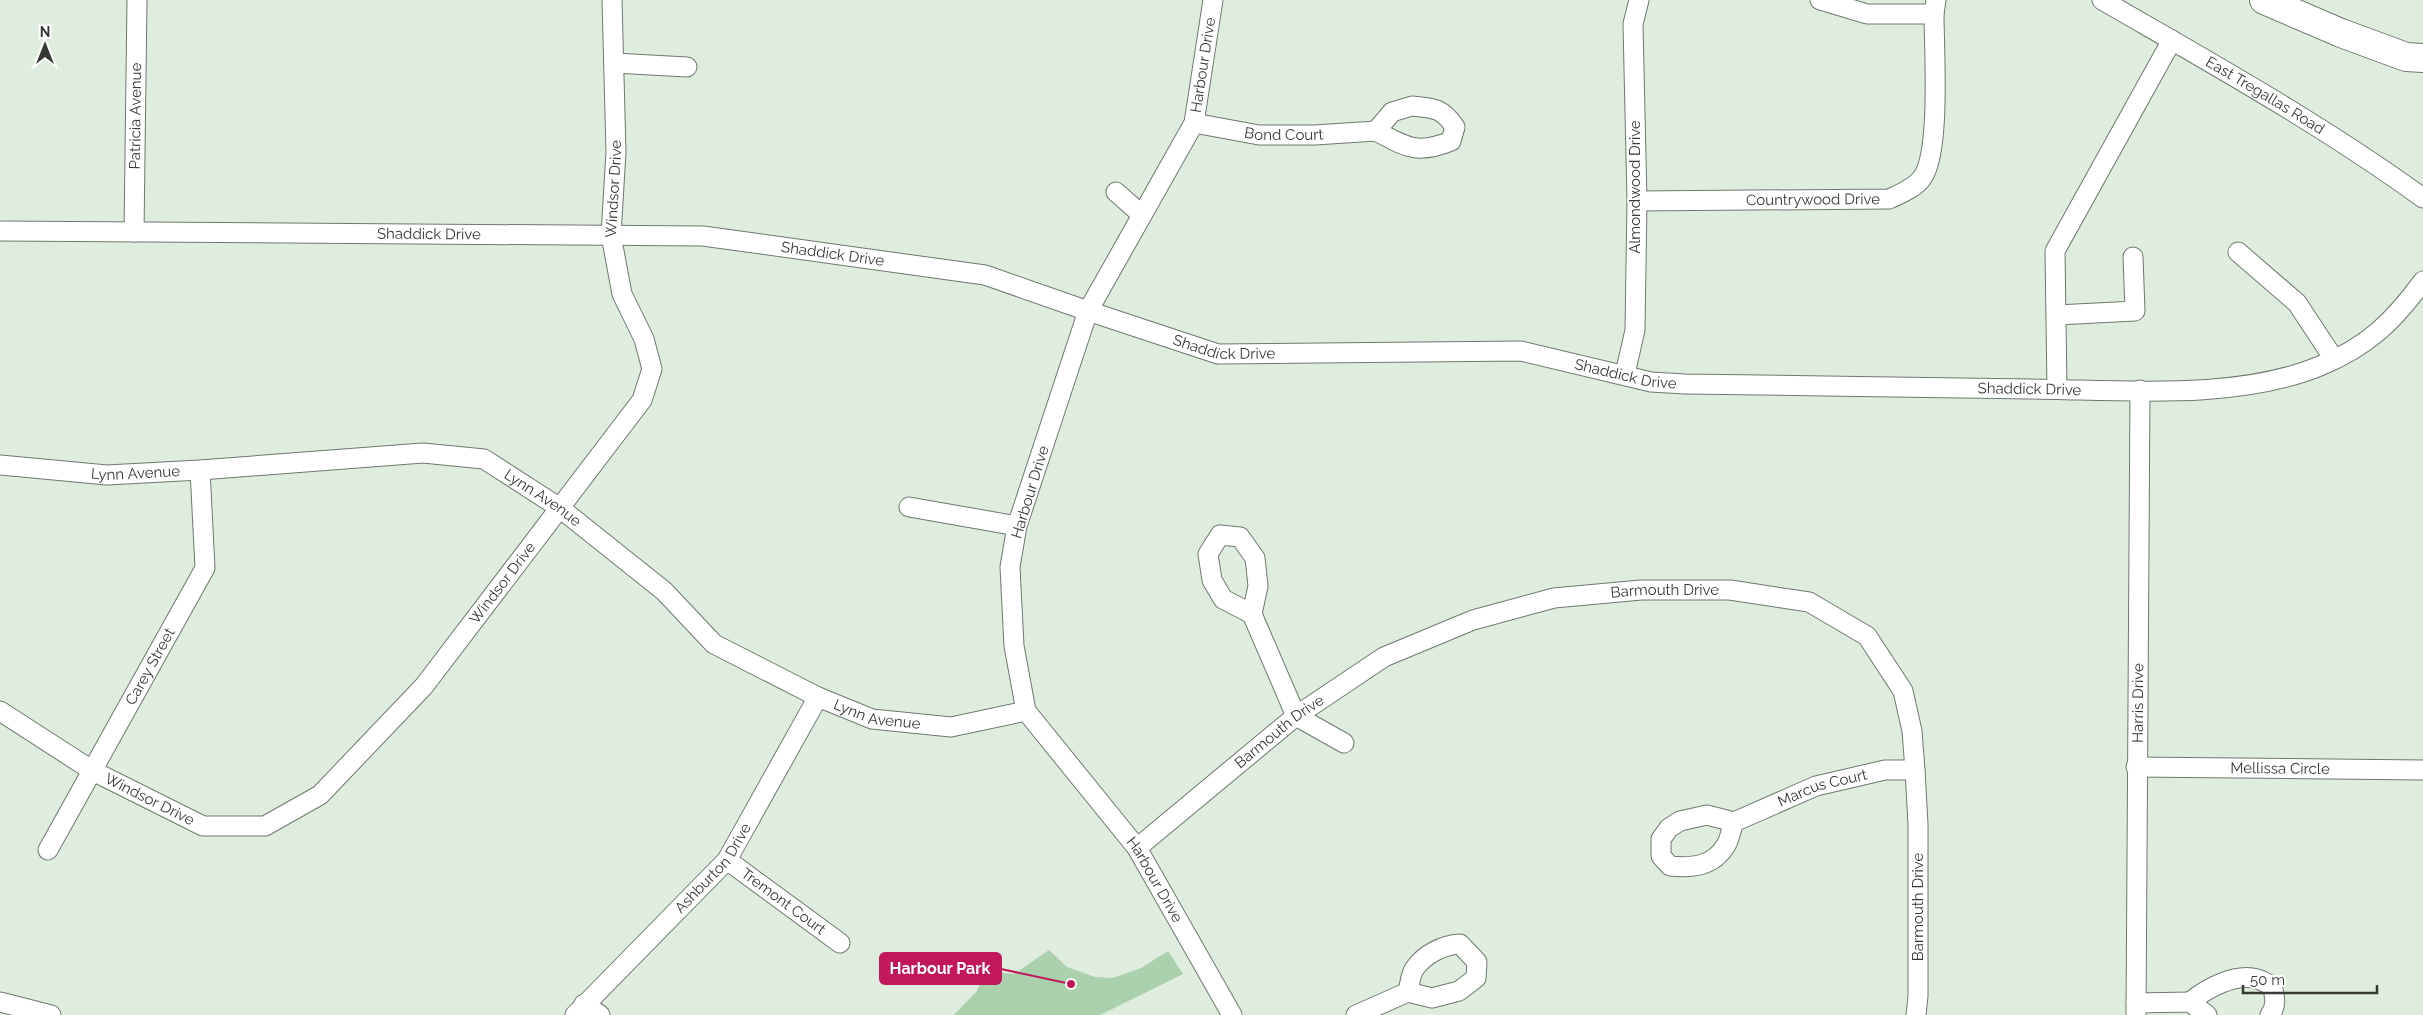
<svg xmlns="http://www.w3.org/2000/svg" width="2423" height="1015" font-family="Raleway,sans-serif">
<style>
.green{fill:#abd0ac}
.lines{fill:none;stroke-linecap:round;stroke-linejoin:round}
.minor-casing{stroke:#6d796d;stroke-width:21}
.highway-casing{stroke:#6d796d;stroke-width:30}
.minor{stroke:#fff;stroke-width:19}
.highway{stroke:#fff;stroke-width:28}
.labels{text-anchor:middle;stroke-width:4;stroke-linejoin:round;paint-order:stroke}
.street-label{font-size:15px;fill:#353a35;stroke:#fff}
.leader{fill:none;stroke:#c2185b;stroke-width:2}
.callout-dot{fill:#c2185b;stroke:#fff;stroke-width:2}
.callout{fill:#c2185b;stroke:#c2185b;stroke-width:2}
.callout-label{font-size:16px;text-anchor:middle;font-weight:bold;fill:#fff}
</style>
<rect width="100%" height="100%" fill="#dfeddf"/>
<path class="green" d="M1049 950 1067 967 1095 977 1113 978 1141 968 1168 951 1183 974 1100 1015H954L977 991 986 971 1014 974Z"/>
<g class="lines">
<g class="minor-casing">
<g id="minor">
<path id="s1" d="M1213 0 1194 123 1088 311 1017 526 1010 567 1014 646 1026 711 1137 848 1232 1015"/>
<path d="M1820 0 1867 14H1934"/>
<path id="s2" d="M2102 0C2211 63 2321 124 2423 198"/>
<path d="M614 63 687 67"/>
<path d="M1412 106C1434 108 1442 108 1455 127L1451 141C1417 155 1406 147 1376 131L1392 112Z"/>
<path id="s3" d="M1194 123 1259 135H1315L1376 131"/>
<path d="M1116 192 1142 215"/>
<path id="s4" d="M1637 201 1889 199C1900 194 1915 188 1922 178 1941 153 1934 49 1934 14L1936 0"/>
<path id="s5" d="M0 231 703 236 985 275 1088 311 1218 354 1521 351 1651 382 1685 384C1800 386 1916 387 2031 389 2122 390 2235 401 2320 366 2367 347 2394 321 2423 281"/>
<path id="s6" d="M134 232 137 0"/>
<path d="M2238 252 2297 303 2334 359"/>
<path d="M2057 315 2135 311 2133 257"/>
<path d="M1625 374 1635 330 1637 201 1633 24 1639 0"/>
<path d="M2057 389 2055 251 2172 40"/>
<path id="s7" d="M0 465 107 475 200 470 423 453 484 459 560 508 664 591 714 644 818 697 872 719 951 727 1026 711"/>
<path d="M909 507 1017 526"/>
<path d="M1252 614 1223 599 1212 580 1208 554 1220 535 1240 537 1255 558 1258 586 1252 614 1296 716 1344 743"/>
<path id="s8" d="M0 711 93 771 203 826H265L320 795 424 686 642 400 652 369 644 339 622 294 611 235 616 152 612 0"/>
<path id="s9" d="M2136 767 2423 770"/>
<path id="s10" d="M1734 822C1731 829 1730 839 1726 845 1713 867 1692 868 1670 866L1661 856V839L1669 828 1680 821 1707 815 1734 822 1816 786 1885 770H1915"/>
<path id="s11" d="M1137 848 1296 716 1384 657 1473 620 1554 598 1641 590H1730L1809 602 1867 636 1903 691 1912 731 1915 770 1918 824V996L1916 1015"/>
<path id="s12" d="M48 850 205 568 200 470"/>
<path id="s13" d="M727 860 840 943"/>
<path d="M0 1002 51 1015"/>
<path d="M2190 1002C2207 988 2235 973 2257 979 2262 980 2268 984 2272 986 2275 996 2277 1006 2270 1015"/>
<path d="M2136 1003 2190 1002 2207 1015"/>
<path d="M584 1004 600 1015"/>
<path id="s14" d="M575 1015 727 860 818 697"/>
<path d="M1356 1015 1408 992 1432 998 1459 991 1476 978 1477 962 1460 944C1443 945 1425 954 1415 968 1410 974 1410 985 1408 992"/>
<path id="s15" d="M2136 1015 2140 390"/>
</g>
</g>
<g class="highway-casing">
<path id="highway" d="M2264 0 2341 33 2406 57 2423 58"/>
</g>
<use href="#minor" class="minor"/>
<use href="#highway" class="highway"/>
</g>
<g class="labels">
<g class="street-label">
<text transform="translate(1203 65) rotate(-81)" y="5">Harbour Drive</text>
<text dy="5" stroke="none"><textPath href="#s2" startOffset="189">East Tregallas Road</textPath></text>
<text dy="5" stroke="none"><textPath href="#s6" startOffset="116">Patricia Avenue</textPath></text>
<text dy="5" stroke="none"><textPath href="#s3" startOffset="91">Bond Court</textPath></text>
<text transform="translate(1635 187) rotate(-90)" y="5">Almondwood Drive</text>
<text dy="5" stroke="none"><textPath href="#s8" startOffset="1089">Windsor Drive</textPath></text>
<text dy="5" stroke="none"><textPath href="#s4" startOffset="176">Countrywood Drive</textPath></text>
<text dy="5" stroke="none"><textPath href="#s5" startOffset="429">Shaddick Drive</textPath></text>
<text dy="5" stroke="none"><textPath href="#s5" startOffset="834">Shaddick Drive</textPath></text>
<text dy="5" stroke="none"><textPath href="#s5" startOffset="1239">Shaddick Drive</textPath></text>
<text dy="5" stroke="none"><textPath href="#s5" startOffset="1644">Shaddick Drive</textPath></text>
<text dy="5" stroke="none"><textPath href="#s5" startOffset="2049">Shaddick Drive</textPath></text>
<text dy="5" stroke="none"><textPath href="#s7" startOffset="136">Lynn Avenue</textPath></text>
<text transform="translate(1030 492) rotate(-73)" y="5">Harbour Drive</text>
<text dy="5" stroke="none"><textPath href="#s7" startOffset="556">Lynn Avenue</textPath></text>
<text dy="5" stroke="none"><textPath href="#s8" startOffset="639">Windsor Drive</textPath></text>
<text dy="5" stroke="none"><textPath href="#s11" startOffset="604">Barmouth Drive</textPath></text>
<text dy="5" stroke="none"><textPath href="#s12" startOffset="210">Carey Street</textPath></text>
<text dy="5" stroke="none"><textPath href="#s15" startOffset="312">Harris Drive</textPath></text>
<text dy="5" stroke="none"><textPath href="#s7" startOffset="961">Lynn Avenue</textPath></text>
<text dy="5" stroke="none"><textPath href="#s11" startOffset="184">Barmouth Drive</textPath></text>
<text dy="5" stroke="none"><textPath href="#s9" startOffset="144">Mellissa Circle</textPath></text>
<text dy="5" stroke="none"><textPath href="#s10" startOffset="296">Marcus Court</textPath></text>
<text dy="5" stroke="none"><textPath href="#s8" startOffset="174">Windsor Drive</textPath></text>
<text dy="5" stroke="none"><textPath href="#s14" startOffset="202">Ashburton Drive</textPath></text>
<text dy="5" stroke="none"><textPath href="#s1" startOffset="966">Harbour Drive</textPath></text>
<text dy="5" stroke="none"><textPath href="#s13" startOffset="70">Tremont Court</textPath></text>
<text transform="translate(1918 907) rotate(-90)" y="5">Barmouth Drive</text>
</g>
</g>
<path class="leader" d="M1071 984L1001 969"/>
<circle class="callout-dot" cx="1071" cy="984" r="5"/>
<rect class="callout" x="880" y="953" width="121" height="31" rx="5"/>
<g class="callout-label">
<text x="940" y="974">Harbour Park</text>
</g>
<g transform="translate(45 45)" stroke="#ffffff" stroke-width="4" paint-order="stroke">
<path d="M0-4L9 19L0 12L-9 19Z" fill="#353a35"/>
<text y="-8" font-size="14" font-weight="bold" text-anchor="middle" fill="#353a35">N</text>
</g>
<path d="M2243 985v8h134v-8" fill="none" stroke="#353a35" stroke-width="2.5"/>
<text x="2250" y="985" font-size="15" fill="#353a35" stroke="#ffffff" stroke-width="4" paint-order="stroke">50 m</text>
</svg>
